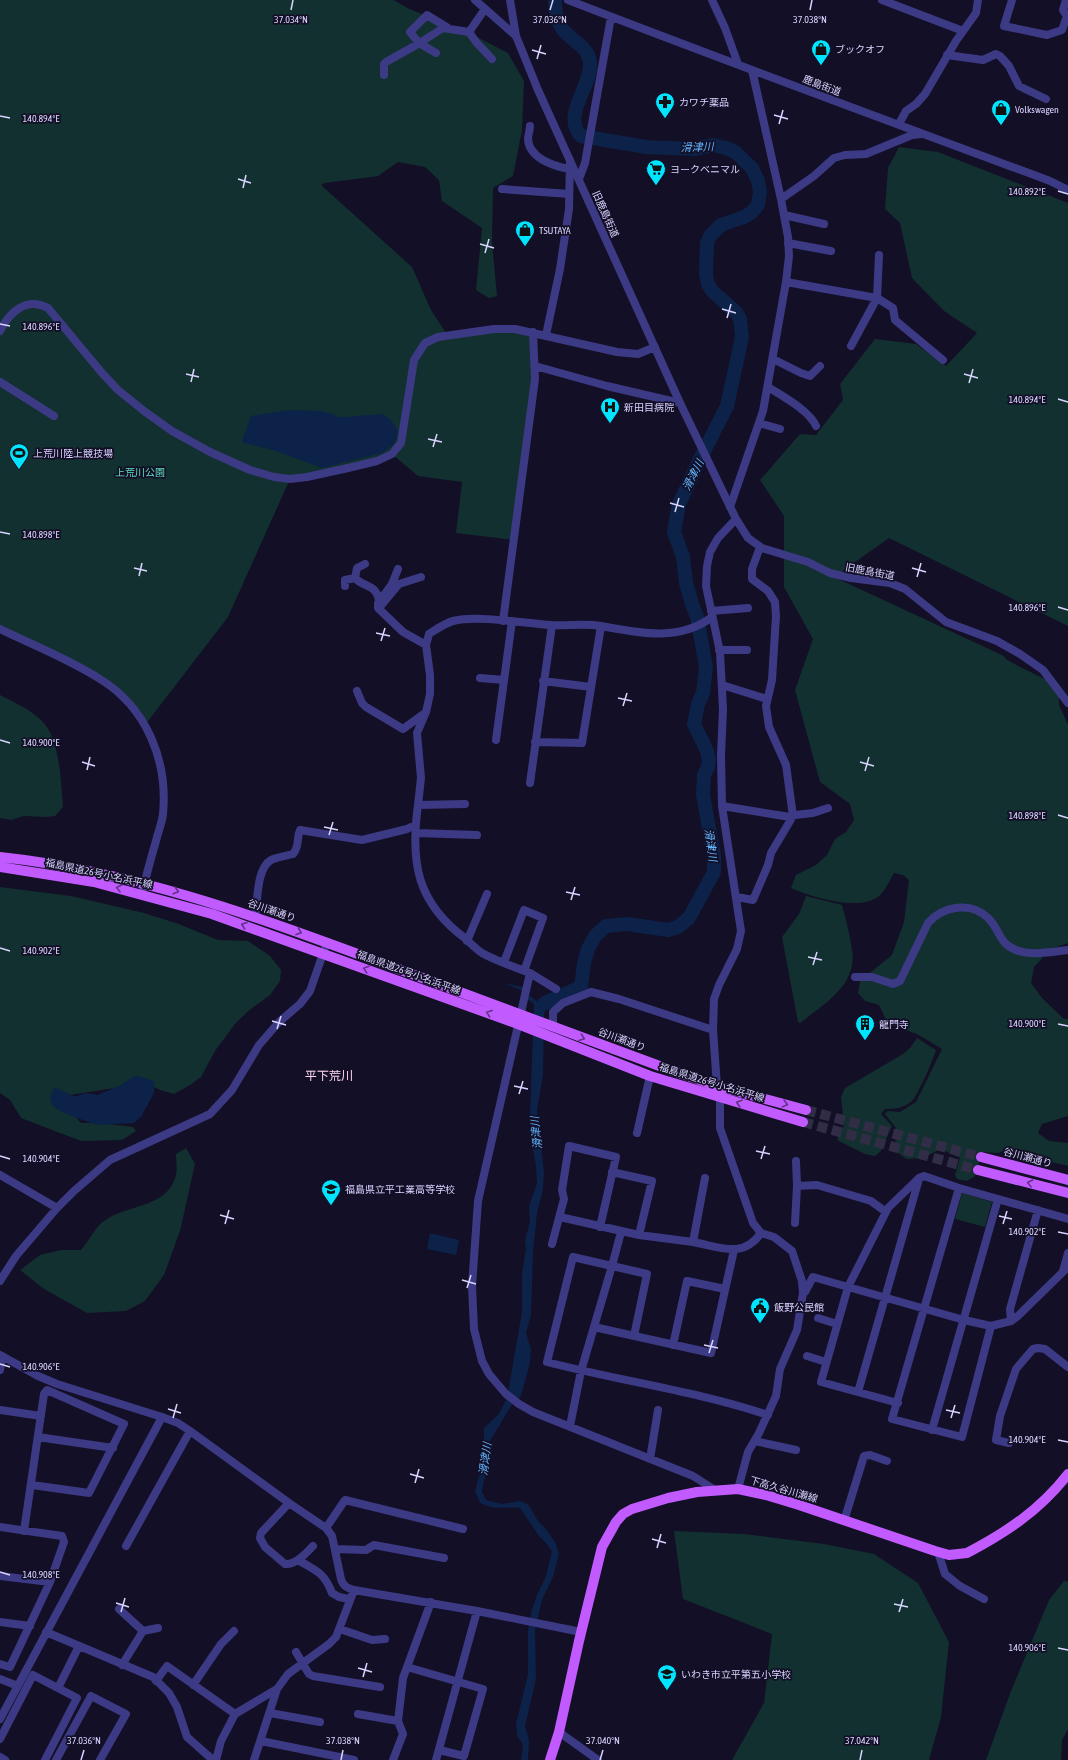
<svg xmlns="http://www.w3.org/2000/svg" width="1068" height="1760" font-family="'Asap Condensed','Noto Sans JP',sans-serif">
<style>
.green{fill:#12302f}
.water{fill:#0c2248}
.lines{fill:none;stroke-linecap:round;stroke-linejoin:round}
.river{stroke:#0c2248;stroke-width:14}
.major-tunnel{stroke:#312d47;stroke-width:10;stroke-dasharray:10 5;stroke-linecap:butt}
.minor{stroke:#3d3a85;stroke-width:8}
.major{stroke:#c25bff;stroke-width:10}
.oneway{stroke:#623188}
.ticks{fill:none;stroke:#d9d4ff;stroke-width:1.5}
.labels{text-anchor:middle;stroke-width:3.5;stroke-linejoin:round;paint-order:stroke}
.poi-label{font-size:10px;fill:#d9d4ff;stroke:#130f26;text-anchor:start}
.street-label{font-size:10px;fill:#d9d4ff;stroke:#130f26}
.park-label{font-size:10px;fill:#5fe0c0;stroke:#130f26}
.water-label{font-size:11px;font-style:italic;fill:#62b6ff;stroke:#130f26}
.quarter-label{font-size:12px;fill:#ffd6f0;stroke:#130f26}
.ticks-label{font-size:10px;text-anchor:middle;fill:#d9d4ff;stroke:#130f26;stroke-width:3.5;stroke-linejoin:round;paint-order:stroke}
</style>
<rect width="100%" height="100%" fill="#130f26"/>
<path class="green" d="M0 0H394L407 8 473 35 508 53 524 81 522 130 513 176 493 188 492 242 497 296 489 298 476 290 482 228 442 201 439 180 425 167 398 162 378 176 325 183 321 185 412 267 431 310 448 336 472 333 533 332 535 366 514 540 456 533 462 482 418 476 392 454 290 479 228 617 145 725 101 679 0 629Z
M899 147 938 152 1068 203V626L889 538 834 577 1004 656 1006 659 1018 666 1053 683 1059 693V705L1068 725V943L1051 949 1034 967 1031 983 1042 998 1064 1019H1068V1116L1042 1124 1038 1133 1049 1141 1068 1143V1166L1004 1150 999 1153 982 1152 975 1176 967 1181 957 1179 955 1175 960 1158 941 1149 922 1158 907 1159 898 1153 895 1139 896 1128 885 1114 887 1111 900 1112 916 1102 942 1049 917 1034 888 1024 879 1005 865 1001 858 993 860 981 892 955 904 922 909 880 903 875 894 873C890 880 885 891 879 896 859 912 812 897 791 888L796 875 816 865 827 855 835 839 846 832 854 820 850 804 820 782 795 690 813 639 784 587V516L760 480 800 434 816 435 843 400 840 384 875 339 916 344 946 366 977 333 944 311 912 278 900 223 885 209 888 168Z
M0 695C14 702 31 710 42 721 60 738 61 783 63 807L55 816 47 817 24 816 11 820 0 818Z
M0 887 71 896 144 913 176 923 218 940 248 941 270 956 281 970 280 981 270 995 247 1012 235 1024 215 1051 201 1077 190 1085 174 1094 160 1090 146 1083 70 1095 67 1107 81 1123H101L133 1127 136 1131 122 1140 81 1141 21 1118 10 1100 0 1093Z
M806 896 842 905C846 920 850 935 852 950 858 985 823 1005 800 1023L798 1022 782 937 799 914Z
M917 1038 936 1050C933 1060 918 1095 912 1101 904 1108 895 1109 885 1109L881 1114 892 1126 881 1151 875 1156 865 1154 837 1140 844 1125 841 1097 845 1088 903 1054 910 1048Z
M186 1148 195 1164 180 1231 164 1275 145 1301 126 1311 87 1313 44 1289 20 1270 40 1255 61 1250H81C88 1242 97 1225 104 1221 125 1205 166 1208 175 1178 178 1171 176 1161 176 1154Z
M962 1193 992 1202 985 1227 955 1219Z
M674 1531 744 1534 824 1544 874 1554 918 1583 949 1642 941 1717 929 1760H732L764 1703 772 1634 683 1599Z
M1064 1581 1068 1582V1729L1062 1740 1061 1760H986L1011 1691 1049 1600Z"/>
<path class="water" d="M289 410 320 411 330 413 338 417H346L382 414 391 420 395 426 398 431 396 439 393 445 382 453 322 468 273 450 244 443 242 441 251 416Z
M503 983 522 987 527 994 537 1001 560 992 564 999 547 1008 544 1013 543 1075 537 1111 544 1172 543 1190 537 1213 533 1253 531 1315 526 1333 531 1349 530 1363 521 1396 511 1406 490 1441 492 1453 483 1485 482 1492 486 1500 502 1504 519 1501 528 1504 538 1521 545 1528 555 1542 559 1554 553 1577 542 1600 535 1630 536 1679 525 1726 529 1740 528 1760H521L523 1747 522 1743 517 1736 516 1724 528 1674V1630L532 1609 537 1595 546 1576 552 1551 546 1543 539 1536 520 1508C504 1506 497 1511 480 1503L475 1491 484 1458V1428L499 1414 507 1398 522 1312V1273L526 1249 525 1241 530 1221 529 1206 537 1183 536 1166 530 1132V1115L534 1004 527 999 521 990Z
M134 1076H139L154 1081V1093L141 1117 134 1123 97 1125 74 1117 60 1111 52 1105 50 1097 53 1089 56 1088 73 1096H77L85 1093 98 1095 121 1085Z
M430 1233 459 1240 456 1255 427 1249Z"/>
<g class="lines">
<path class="river" d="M545 1003 581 987 584 963 588 949 595 936 606 926 627 924 668 930 678 927 689 918 714 872V856L703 795 704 775 708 767 709 760 707 751 694 724 698 704 703 693 706 667 697 617 692 604 686 583 683 557 674 532 679 504 700 459 727 406 742 337 740 319 736 312 712 291 708 284 706 274 707 243 710 236 721 225 744 217 752 212 758 205 760 192 758 181 752 168 735 152 726 148 713 145 695 149 646 147 581 136C561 115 593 85 590 62 588 46 572 41 563 30 557 22 555 10 555 0"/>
<path class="major-tunnel" d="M806 1110 981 1157
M803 1122 978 1170"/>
<path class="minor" d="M475 0 516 36 538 90 680 403 736 519 748 538 762 548 808 562 830 573 851 578 890 583 905 589 946 622 997 641 1020 654 1043 670 1068 703
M510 0 516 36
M568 0C728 62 889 121 1050 181L1068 190
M712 0 725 28 738 64
M882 0 963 31
M1012 0 1004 26 1047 35 1062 30 1067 16 1063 10 1066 0
M469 32 485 9
M436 53 419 43 410 32 427 15 448 28
M947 55 983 60 996 54 1000 56 1009 66 1019 86 1046 99
M384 75V64L386 62 418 44 443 28 469 32 476 42 492 59
M899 124 906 111 916 104 925 94 956 41 976 13 978 0
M530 126C530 130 528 135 528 139 529 158 553 166 569 169
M579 179 585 163 611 17
M502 189 569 194
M781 199 814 176 834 158 845 155 866 154 912 135 922 134
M784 215 824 224
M788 243 831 251
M786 282 877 298 893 308 895 320 943 360
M0 331C9 313 26 296 48 308L102 373 118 390 144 411 172 431 210 452 250 470 274 477 290 479 307 477 348 468 377 461 392 454 401 443 414 360 425 343 438 337 494 329H515L617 352 638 354 655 347
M546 335 560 269 569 209 570 160
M851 346 877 298 879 255
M773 359 801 373 810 376 820 366
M535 366 607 386 680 403
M0 382 54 416
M768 387C782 396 809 410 816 426
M759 423 780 429
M730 507 763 411 786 282 789 256 788 237 781 199 752 70
M736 519 718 538 710 552 707 566 706 586 720 652 723 709 721 755 722 806 741 931 737 949 719 985 714 999 713 1030 717 1086 720 1097V1128L753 1223 761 1233 774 1237 792 1251 802 1281 803 1293 797 1330 780 1369 776 1396 759 1433 748 1452 738 1489
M365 564 357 568 355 578C364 588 375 583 379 600
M398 569 392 584 378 603V608L403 632 426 645
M345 586V580L355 578
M379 608 399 584 421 577
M711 611 748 608
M503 621 535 379 533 332
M0 629C33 645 69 659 100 679 147 708 168 761 163 814 162 823 158 832 156 841 151 858 146 876 142 894
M719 650H747
M480 678 504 680
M543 681 591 687
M722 685 767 699
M357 691 362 703 366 707 403 729 425 713
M496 740 512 621
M535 742 582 743 601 626
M530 783 552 625
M465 804 418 805C410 863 417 903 466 939 471 944 476 949 482 953 496 961 515 967 530 973L478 1201 472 1286 474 1329 482 1361 489 1374 506 1394 519 1404 533 1412 693 1476 715 1490
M418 805 421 778 417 733 426 712 430 694V675L426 645 429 634C437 629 445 623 453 621 477 615 524 623 550 625 567 626 584 623 601 626 639 633 679 642 712 617
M722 806 790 817 795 815 813 813 828 808
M416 833 477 835
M737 897 753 900 768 865 771 853 793 816 786 765 769 727 766 706 772 680 776 616 775 602 768 591 752 579V569L760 547
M255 917C258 901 256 869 271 860 277 857 286 856 293 854 300 846 296 839 300 830L362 840 407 829 415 825
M467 941 487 894
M504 962 524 910 543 918 524 971
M530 973 556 989
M855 977H872L893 984 900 981 928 923C943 906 971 901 988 918 1000 929 998 943 1016 950 1031 956 1052 952 1068 950
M553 1027V1012L563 1003 591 992 619 999 713 1030
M637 1133 650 1076
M796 1161 797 1186
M612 1172 652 1181 639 1235
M0 1175 57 1208
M705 1178 693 1242C720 1247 743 1259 761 1233
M959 1188 892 1419 962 1437 991 1326
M560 1217 639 1235 693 1242
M795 1223 797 1186 817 1185 871 1201 886 1212
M621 1232 612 1266 573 1257 547 1362C620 1381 696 1391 768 1415
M552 1244 564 1199 562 1190 569 1146 616 1157 600 1227
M1063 1271 1068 1253
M0 1281 16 1256 57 1208 74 1191 110 1160 210 1114 232 1090 259 1045 279 1022 300 1004 310 991 325 948
M803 1293 805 1292 813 1277 964 1320 991 1326 1011 1321 1018 1316 1068 1267
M818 1318 837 1324
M1011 1321 1010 1309 1038 1210
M594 1327 711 1353 734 1250
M673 1345 687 1281 725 1289
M0 1355 38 1376 57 1384 162 1417 178 1423 190 1431 289 1503 326 1528 332 1536 341 1579C343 1586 347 1588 354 1590L477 1611 581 1632
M807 1356 826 1362
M0 1370 2 1356
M858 1392 919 1179
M898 1403 821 1382 848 1287 888 1208 919 1178 924 1176 959 1188 1068 1219
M0 1410 41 1416
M570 1426 581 1371 612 1266 647 1274 634 1336
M932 1430 998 1199
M38 1437 113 1448
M755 1441 796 1450
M1009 1443 996 1440 1000 1416 1016 1369 1033 1349 1038 1348 1045 1349 1068 1367
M650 1459 658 1410
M289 1503 261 1533 260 1538 265 1547 285 1564C296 1565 306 1553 313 1546
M844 1521 864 1456 870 1455 887 1461
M0 1527 62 1536 64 1542 50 1582 10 1667 0 1664
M326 1528 345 1500 463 1529
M24 1531 44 1394 47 1390 124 1424 89 1493 32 1485
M126 1546 190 1431
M335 1549 366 1550 374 1545 444 1558
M938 1552 945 1574 960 1586 984 1599
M298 1560C316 1571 324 1572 332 1593L339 1597 349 1599
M0 1576 50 1582
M119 1609 143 1631 122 1665
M0 1622 30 1626
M340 1629 372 1640 385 1639
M143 1631 158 1628
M46 1632 153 1677 169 1693 177 1707 187 1737 213 1760
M296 1652 309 1674 313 1676 380 1687
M407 1667 483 1689 464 1756 439 1750
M0 1679 18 1686
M156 1681 167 1666 235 1714
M193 1685 221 1644 234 1631
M58 1688 79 1646
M270 1713 320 1722
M358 1714 398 1721
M0 1719 162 1417
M559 1732 598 1760
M0 1739 33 1675 77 1698 45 1760
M261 1741 354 1760
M0 1757 5 1760
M56 1760 91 1696 126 1714 100 1760
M216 1760 221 1741 235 1714 277 1689
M254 1760 277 1689 288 1674 329 1644 336 1637 354 1590
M393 1760 403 1734 398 1721 403 1678 431 1602
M436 1760 477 1611"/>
<path class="major" d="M0 857C139 872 263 919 393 967 486 1002 579 1036 673 1071L717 1086 806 1110
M0 867 94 882 212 914 518 1024 650 1076 803 1122
M981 1157 1068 1180
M978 1170 1068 1193
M550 1760 559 1732 579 1641 602 1547 616 1522 623 1514 632 1509 668 1498 697 1492 738 1489 766 1495 799 1505 935 1551 949 1555 967 1553C1007 1532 1040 1510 1068 1474"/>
</g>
<defs><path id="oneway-chevron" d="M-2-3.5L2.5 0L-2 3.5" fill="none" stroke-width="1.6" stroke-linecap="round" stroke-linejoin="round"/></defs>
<g class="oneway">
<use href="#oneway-chevron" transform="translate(119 888) rotate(-166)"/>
<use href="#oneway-chevron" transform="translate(176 891) rotate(16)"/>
<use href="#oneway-chevron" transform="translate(244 925) rotate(-160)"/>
<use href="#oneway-chevron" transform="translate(299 932) rotate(20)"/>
<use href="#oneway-chevron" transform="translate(366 969) rotate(-161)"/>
<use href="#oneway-chevron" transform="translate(489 1013) rotate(-160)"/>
<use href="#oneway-chevron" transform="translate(582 1038) rotate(20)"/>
<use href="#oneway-chevron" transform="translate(739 1103) rotate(-163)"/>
<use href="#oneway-chevron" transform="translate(785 1104) rotate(15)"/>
<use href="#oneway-chevron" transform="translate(1030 1183) rotate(-166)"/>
</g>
<path class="ticks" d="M291 10 293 0M550 10 553 0M810 10 812 0M532 50 546 54M537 59 541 45M774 115 788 119M0 116 10 118M779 124 783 110M238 179 251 183M243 188 246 175M1058 191 1068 194M480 244 494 248M485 253 489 239M722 309 736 313M727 318 731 304M0 324 10 326M186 374 199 377M964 374 978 378M191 382 194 369M969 383 973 369M1058 399 1068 402M428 439 442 442M433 447 437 434M670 503 684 507M675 512 679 498M0 532 10 534M134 568 147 571M912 568 926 572M139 576 142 563M917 577 921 563M1058 607 1068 610M376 633 390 636M381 641 385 628M618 698 632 701M623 706 627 693M0 740 10 743M82 762 95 766M860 762 874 766M87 770 90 757M865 771 869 757M1058 815 1068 818M324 827 338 830M329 835 333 822M566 892 580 895M571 900 575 887M0 948 10 951M808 957 822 960M813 965 817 952M272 1021 286 1025M1058 1024 1068 1026M277 1029 281 1016M514 1086 528 1089M519 1094 523 1081M756 1151 770 1154M0 1156 10 1159M761 1159 765 1146M220 1215 234 1219M999 1216 1012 1219M225 1224 229 1210M1003 1224 1007 1211M1058 1232 1068 1234M462 1280 476 1284M467 1288 471 1275M704 1345 718 1348M709 1353 713 1340M0 1364 10 1367M168 1409 181 1413M946 1410 960 1413M173 1418 177 1404M951 1418 955 1405M1058 1440 1068 1442M410 1474 424 1478M415 1483 419 1469M652 1539 666 1543M657 1548 661 1534M0 1572 10 1575M116 1603 129 1607M894 1604 908 1607M121 1612 125 1598M899 1612 903 1599M1058 1648 1068 1650M358 1668 372 1672M363 1677 367 1663M81 1760 84 1750M341 1760 343 1750M600 1760 603 1750M860 1760 862 1750"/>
<defs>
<g id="shop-pin" transform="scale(1)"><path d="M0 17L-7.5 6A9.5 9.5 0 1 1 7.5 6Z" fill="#00e5ff" stroke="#130f26"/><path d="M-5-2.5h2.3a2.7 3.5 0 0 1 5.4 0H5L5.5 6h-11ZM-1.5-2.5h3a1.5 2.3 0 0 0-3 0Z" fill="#111"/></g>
<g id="pharmacy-pin" transform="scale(1)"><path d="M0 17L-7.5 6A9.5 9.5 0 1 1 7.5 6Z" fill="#00e5ff" stroke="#130f26"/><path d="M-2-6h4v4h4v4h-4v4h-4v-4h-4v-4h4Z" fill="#111"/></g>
<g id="supermarket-pin" transform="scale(1)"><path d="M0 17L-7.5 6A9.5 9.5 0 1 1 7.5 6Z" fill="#00e5ff" stroke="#130f26"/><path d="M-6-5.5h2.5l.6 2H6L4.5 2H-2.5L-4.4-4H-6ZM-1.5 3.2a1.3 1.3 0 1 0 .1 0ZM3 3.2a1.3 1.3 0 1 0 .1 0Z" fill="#111"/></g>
<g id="hospital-pin" transform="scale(1)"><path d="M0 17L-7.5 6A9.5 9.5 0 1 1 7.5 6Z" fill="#00e5ff" stroke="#130f26"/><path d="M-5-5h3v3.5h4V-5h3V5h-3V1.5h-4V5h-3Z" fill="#111"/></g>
<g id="stadium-pin" transform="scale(1)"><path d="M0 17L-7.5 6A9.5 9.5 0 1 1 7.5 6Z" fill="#00e5ff" stroke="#130f26"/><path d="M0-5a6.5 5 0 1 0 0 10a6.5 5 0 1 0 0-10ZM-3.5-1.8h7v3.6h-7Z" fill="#111"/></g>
<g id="building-pin" transform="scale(1)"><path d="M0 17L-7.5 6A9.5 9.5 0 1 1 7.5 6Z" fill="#00e5ff" stroke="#130f26"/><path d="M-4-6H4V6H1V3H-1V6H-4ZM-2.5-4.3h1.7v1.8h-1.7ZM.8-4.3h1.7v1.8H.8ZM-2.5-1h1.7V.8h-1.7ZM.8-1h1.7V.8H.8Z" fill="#111"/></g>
<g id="school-pin" transform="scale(1)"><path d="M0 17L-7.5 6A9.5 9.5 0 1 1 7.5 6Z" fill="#00e5ff" stroke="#130f26"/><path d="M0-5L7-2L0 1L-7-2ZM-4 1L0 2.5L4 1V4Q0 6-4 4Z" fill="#111"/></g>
<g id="civic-pin" transform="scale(1)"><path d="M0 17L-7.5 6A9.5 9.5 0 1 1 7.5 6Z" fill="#00e5ff" stroke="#130f26"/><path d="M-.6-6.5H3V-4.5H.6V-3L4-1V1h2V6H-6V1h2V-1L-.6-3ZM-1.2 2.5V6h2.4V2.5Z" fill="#111"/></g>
</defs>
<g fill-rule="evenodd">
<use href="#shop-pin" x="821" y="49"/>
<use href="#pharmacy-pin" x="665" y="102"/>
<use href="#shop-pin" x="1001" y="109"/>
<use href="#supermarket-pin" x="656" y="169"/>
<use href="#shop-pin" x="525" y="230"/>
<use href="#hospital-pin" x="610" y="407"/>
<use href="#stadium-pin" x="19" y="453"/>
<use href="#building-pin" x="865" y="1024"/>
<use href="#school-pin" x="331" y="1189"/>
<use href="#civic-pin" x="760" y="1307"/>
<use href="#school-pin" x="667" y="1674"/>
</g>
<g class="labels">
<g class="poi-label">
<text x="835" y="53">ブックオフ</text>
<text x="679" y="106">カワチ薬品</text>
<text x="1015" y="113">Volkswagen</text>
<text x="670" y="173">ヨークベニマル</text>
<text x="539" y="234">TSUTAYA</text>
<text x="624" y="411">新田目病院</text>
<text x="33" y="457">上荒川陸上競技場</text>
<text x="879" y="1028">龍門寺</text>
<text x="345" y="1193">福島県立平工業高等学校</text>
<text x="774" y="1311">飯野公民館</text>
<text x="681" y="1678">いわき市立平第五小学校</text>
</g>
<g class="street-label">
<text transform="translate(822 85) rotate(21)" y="4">鹿島街道</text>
<text transform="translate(606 214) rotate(66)" y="4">旧鹿島街道</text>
<text transform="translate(870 571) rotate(11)" y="4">旧鹿島街道</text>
<text transform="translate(99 873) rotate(12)" y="4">福島県道26号小名浜平線</text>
<text transform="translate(272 910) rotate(19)" y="4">谷川瀬通り</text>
<text transform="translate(409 972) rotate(20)" y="4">福島県道26号小名浜平線</text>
<text transform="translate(622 1039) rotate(20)" y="4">谷川瀬通り</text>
<text transform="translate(712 1082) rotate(17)" y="4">福島県道26号小名浜平線</text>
<text transform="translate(1028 1157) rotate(15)" y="4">谷川瀬通り</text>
<text transform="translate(784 1489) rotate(16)" y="4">下高久谷川瀬線</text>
</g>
<g class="park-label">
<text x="140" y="476">上荒川公園</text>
</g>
<g class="water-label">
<text transform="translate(697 147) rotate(-2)" y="4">滑津川</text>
<text transform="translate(693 475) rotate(-63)" y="4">滑津川</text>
<text transform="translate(711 845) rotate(82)" y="4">滑津川</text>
<text transform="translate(536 1133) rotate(-96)" y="4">滑津川</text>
<text transform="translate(485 1459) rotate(-82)" y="4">滑津川</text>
</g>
<g class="quarter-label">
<text x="329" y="1080">平下荒川</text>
</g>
</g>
<g class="ticks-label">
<text x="291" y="23">37.034°N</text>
<text x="550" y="23">37.036°N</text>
<text x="810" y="23">37.038°N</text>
<text x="41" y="122">140.894°E</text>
<text x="1027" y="195">140.892°E</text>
<text x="41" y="330">140.896°E</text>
<text x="1027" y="403">140.894°E</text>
<text x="41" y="538">140.898°E</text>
<text x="1027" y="611">140.896°E</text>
<text x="41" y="746">140.900°E</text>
<text x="1027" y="819">140.898°E</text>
<text x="41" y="954">140.902°E</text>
<text x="1027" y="1027">140.900°E</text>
<text x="41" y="1162">140.904°E</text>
<text x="1027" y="1235">140.902°E</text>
<text x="41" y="1370">140.906°E</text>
<text x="1027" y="1443">140.904°E</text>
<text x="41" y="1578">140.908°E</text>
<text x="1027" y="1651">140.906°E</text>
<text x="84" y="1744">37.036°N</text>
<text x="343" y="1744">37.038°N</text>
<text x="603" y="1744">37.040°N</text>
<text x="862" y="1744">37.042°N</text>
</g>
</svg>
